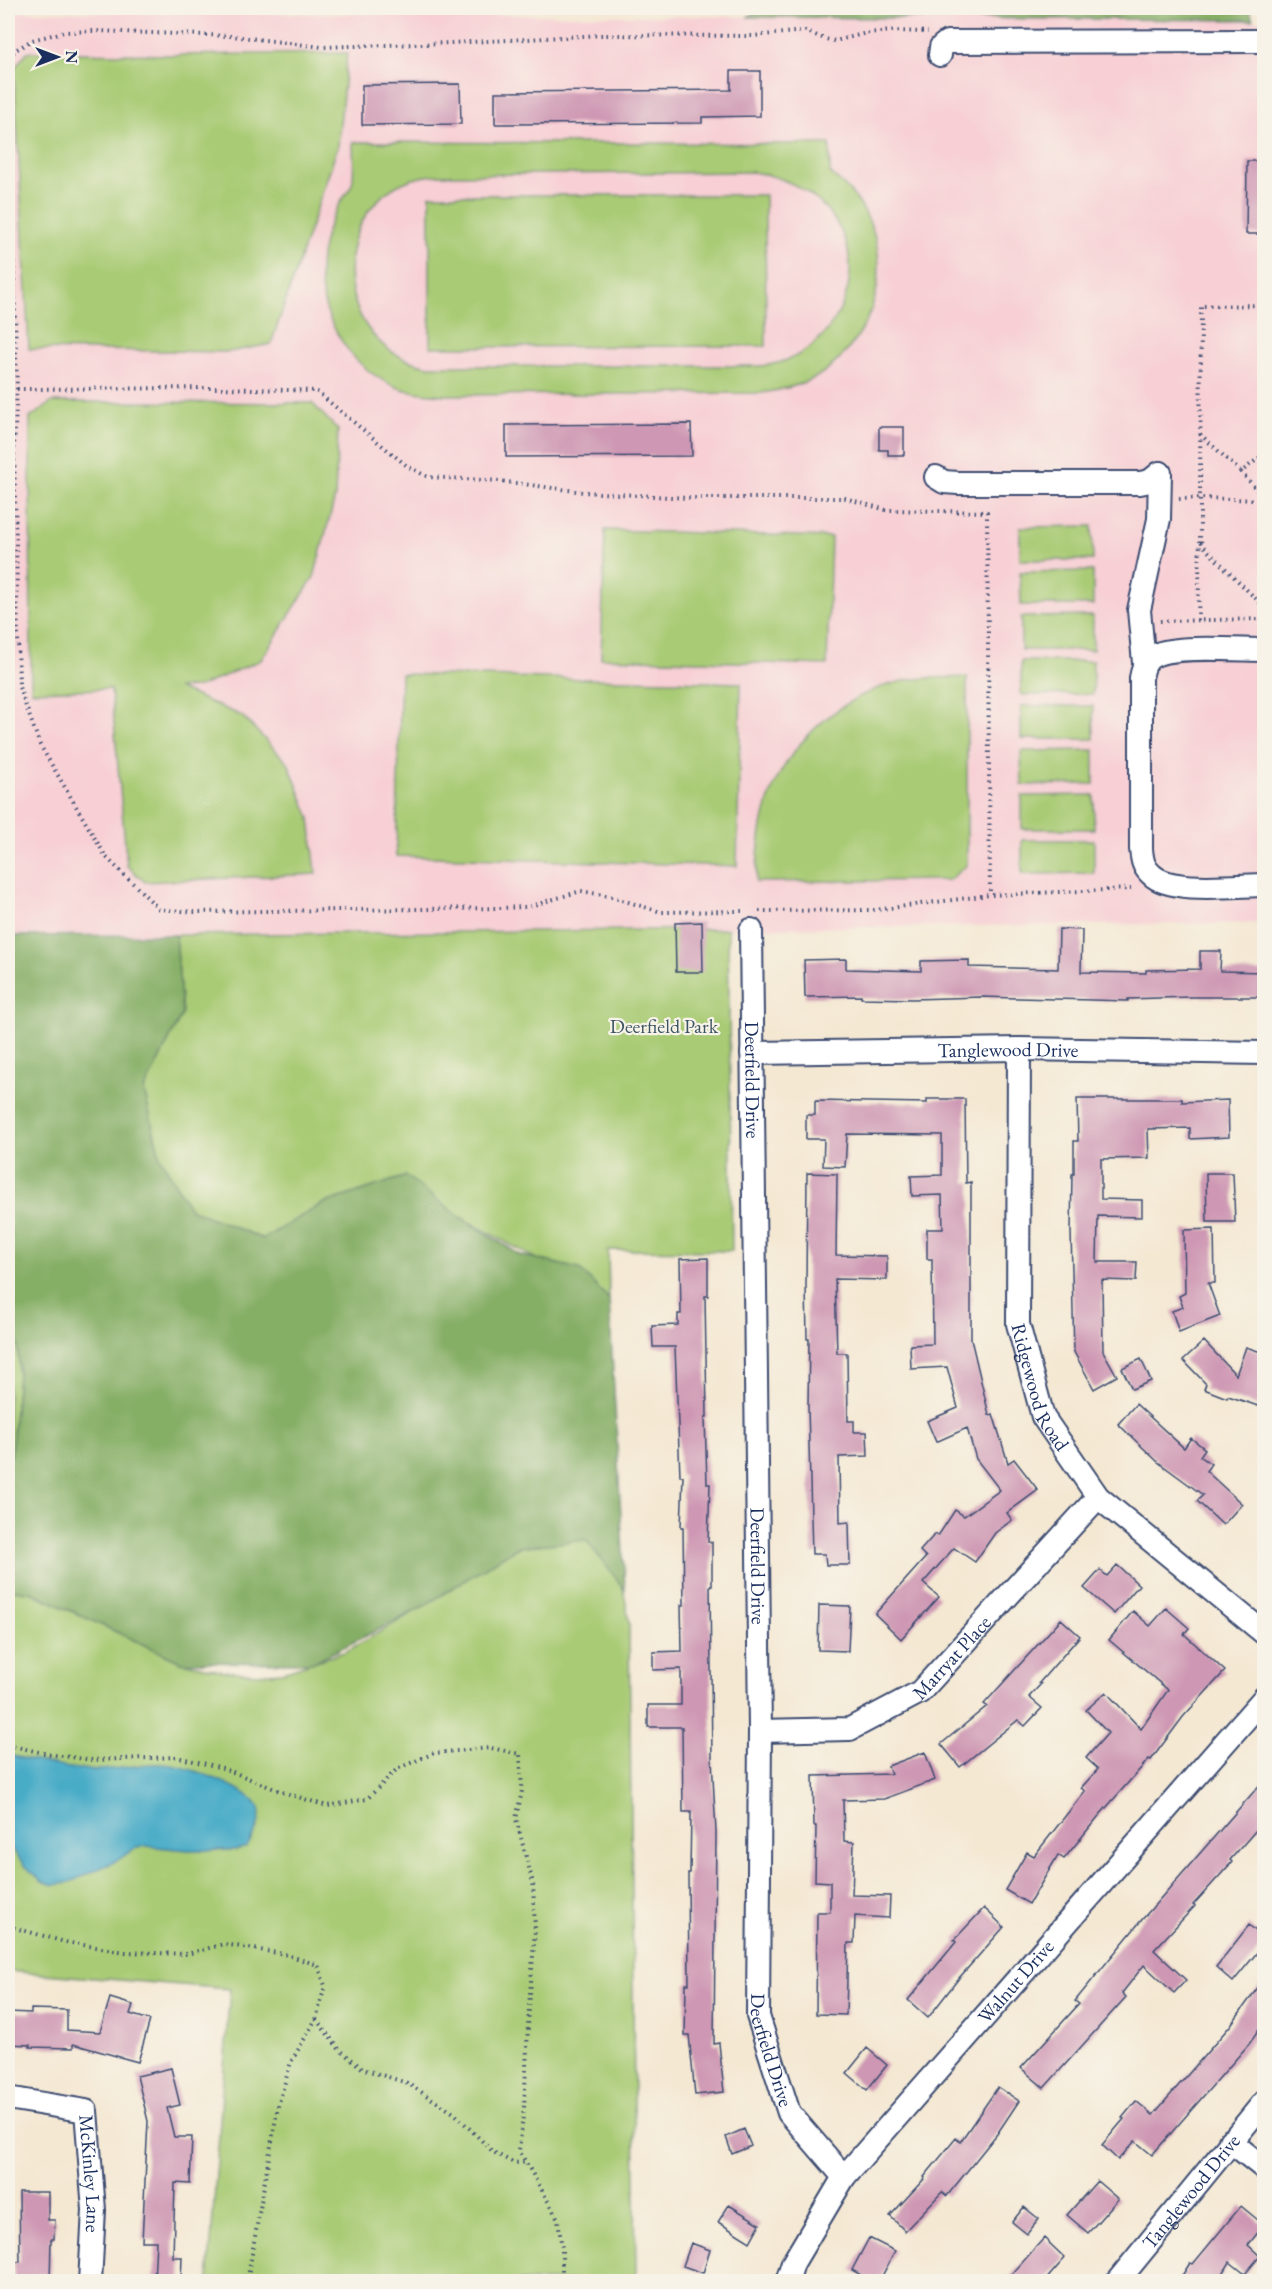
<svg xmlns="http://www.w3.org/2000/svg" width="1272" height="2289" font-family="'EB Garamond',serif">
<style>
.built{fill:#f7cfd4}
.green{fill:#a9cb74;stroke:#627d69;stroke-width:1.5;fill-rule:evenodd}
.forest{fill:#86af66;stroke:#506f62;stroke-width:1.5}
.water{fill:#48acc7;stroke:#326e92;stroke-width:1.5}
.building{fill:#ce97b3}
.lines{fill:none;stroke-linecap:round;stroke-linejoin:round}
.minor-casing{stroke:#3c4b70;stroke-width:26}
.path{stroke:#3c4b70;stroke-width:4;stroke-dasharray:1.5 4.5;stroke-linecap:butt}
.minor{stroke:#fff;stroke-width:22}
.labels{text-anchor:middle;stroke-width:4.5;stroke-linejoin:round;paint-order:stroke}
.park-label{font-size:20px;fill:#3e5664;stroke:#f7f3e8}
.street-label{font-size:20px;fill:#1b2f5e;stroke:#f7f3e8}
</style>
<rect width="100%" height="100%" fill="#f7f3e8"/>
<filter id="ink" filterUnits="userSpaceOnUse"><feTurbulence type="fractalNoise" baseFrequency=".0167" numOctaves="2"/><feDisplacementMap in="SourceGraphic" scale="12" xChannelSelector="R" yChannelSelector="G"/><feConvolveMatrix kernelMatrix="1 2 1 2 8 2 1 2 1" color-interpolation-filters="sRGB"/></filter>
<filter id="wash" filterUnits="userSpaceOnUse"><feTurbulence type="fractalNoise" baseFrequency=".008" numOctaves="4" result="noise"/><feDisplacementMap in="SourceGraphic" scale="24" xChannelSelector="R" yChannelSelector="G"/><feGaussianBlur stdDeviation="1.35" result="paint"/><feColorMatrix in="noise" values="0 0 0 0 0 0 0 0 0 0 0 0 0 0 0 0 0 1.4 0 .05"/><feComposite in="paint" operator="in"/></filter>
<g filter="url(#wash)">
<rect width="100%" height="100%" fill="#f4e8d3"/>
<path class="built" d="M8 12 1264 20V923L8 936Z"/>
<path class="green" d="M27 52 171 55 347 53 338 146 271 344 229 352 29 349 14 69Z
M353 142 830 144V173C841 182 851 191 859 203 899 260 875 340 818 376 801 386 781 390 761 393L444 395C429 394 413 393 399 388 345 367 312 307 322 250 325 234 331 218 340 203 343 197 350 191 352 184 355 172 353 155 353 142ZM753 172C836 184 882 265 824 334 807 353 786 364 760 366H429C317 346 328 177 440 175Z
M430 195H765L766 346 430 347Z
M52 402 312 403 338 430 335 497 314 577 261 660 199 687 177 688 242 716 288 763 310 818 316 874 145 882 127 866 111 689 31 691 30 418Z
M1092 526 1093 560H1020V527Z
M605 530 831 537 827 665 601 658Z
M1093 571V605H1021L1020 572Z
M1093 616V650H1021V617Z
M1021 661H1093V694L1021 695Z
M401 674 741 683 737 866 396 856Z
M967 677V865L949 880 756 882C758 848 761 811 777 779 802 730 852 690 908 680 927 677 948 678 967 677Z
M1021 706H1093L1094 739H1021Z
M1094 750V784L1022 785 1021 751Z
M1094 795V829H1022V796Z
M1022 840H1094V873L1022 874Z
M728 929 732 1251 608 1250 609 1299 460 1217 406 1176 322 1204 263 1239 190 1209 160 1157 144 1090 182 1014 176 935Z
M8 1247 11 1258 19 1364 11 1456 8 1458Z
M543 1537C556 1538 573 1536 585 1539 619 1549 625 1593 629 1622L636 2281H208L230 1989 8 1971V1588L32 1593 181 1662 225 1671 256 1674 283 1672 347 1651 419 1609 493 1558Z"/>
<path class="forest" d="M767 8H1249L1253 20 747 17Z
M176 935 182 1014 144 1090 160 1157 190 1209 263 1239 322 1204 406 1176 460 1217 520 1255 579 1269 609 1299 625 1590 586 1540 518 1547 419 1609 312 1663 181 1662 33 1593 8 1589V1458L11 1456 19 1364 11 1258 8 1247V1044L11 1000 8 965V936Z"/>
<path class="water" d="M8 1755C37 1761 67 1770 98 1770 122 1770 147 1761 171 1765 191 1768 252 1789 259 1808 263 1821 253 1836 247 1847L236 1850H188L145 1846 134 1849 118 1860 68 1883 54 1885 42 1881 24 1865 8 1843Z"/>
<g id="blocks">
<path class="building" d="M731 71H760V116L702 117V123L495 124V92L731 90Z
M460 84 461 124 362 125V85Z
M1247 161H1264V234H1246Z
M691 424 692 456 506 457V425Z
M879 427H904V455H888V450H879Z
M702 922 703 972H676L675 923Z
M1059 929 1082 930 1081 972 1146 973V970L1200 969V951H1221L1220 971 1264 972V997H1190L1128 999V1001L982 997 913 999 861 998V996L805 997 804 960 846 959V969L921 971V961L969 960V967L1058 969Z
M927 1099H965L966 1183 971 1182V1339L989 1415 993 1414 1008 1463 1014 1459 1038 1490 1007 1513 1012 1520 995 1533 975 1562 954 1548 923 1583 939 1597 901 1639 875 1614 926 1557 920 1551 935 1534 938 1536 955 1510 964 1516 1000 1490 976 1459 967 1428 936 1442 927 1421 958 1408 947 1367 911 1369 910 1345 933 1344 932 1259H927V1229H943L942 1195 912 1196 911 1176 942 1175V1135L847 1134 845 1167 823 1166 824 1139H806V1115H815V1101L927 1103Z
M1077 1099H1182V1102L1228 1100 1229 1137 1190 1139V1128L1148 1129 1149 1158 1101 1159V1199L1142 1200V1217L1098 1216 1097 1262H1137L1136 1281 1102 1280 1103 1351 1117 1376 1094 1389 1074 1352 1071 1231 1072 1174H1074V1141H1078Z
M807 1173 837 1174 836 1255 887 1256V1280L835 1279 837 1353H847L848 1421H854V1432H867L868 1456 839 1457 840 1523 849 1522 850 1565H826L825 1554H812L808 1407 809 1339H807L806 1286Z
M1206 1173H1233L1235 1222H1207Z
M1214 1229 1215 1283H1208L1220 1316 1179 1332 1172 1311 1183 1307 1179 1296 1185 1293 1184 1230Z
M708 1258V1296H705L707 1417H705L707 1484H710L708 1542H712V1586H710L712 1759 716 1832 714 2044 719 2043 724 2092 695 2095 689 2035H685L686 1984H689L688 1873H690L691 1812H683L682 1727H648V1705H681V1669L653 1670V1652L682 1651 681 1605H684L683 1527H681L683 1476H680L675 1347H653L652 1326 678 1325V1314H681L680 1259Z
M1204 1341 1236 1375 1246 1347 1264 1353V1408L1228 1396 1227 1398 1204 1389 1206 1384 1183 1360Z
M1141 1359 1151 1381 1132 1389 1122 1368Z
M1136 1404 1184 1448 1191 1438 1205 1449 1200 1456 1211 1464 1206 1471 1242 1504 1223 1525 1197 1501 1203 1495 1158 1462 1118 1424Z
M1117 1565 1139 1585 1114 1614 1084 1588 1100 1570 1107 1576Z
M819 1605 850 1606 848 1651 818 1650Z
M1166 1608 1189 1628 1184 1634 1225 1671 1183 1717 1151 1760 1149 1759 1098 1817 1064 1859 1058 1855 1029 1904 1005 1890 1027 1852 1034 1856 1085 1791 1081 1788 1098 1769 1086 1758 1108 1733 1086 1710 1106 1692 1141 1729 1168 1690 1109 1640 1133 1611 1150 1626Z
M1061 1619 1080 1636 1039 1683 1041 1684 1029 1697 1042 1708 1025 1726 1018 1720 960 1767 941 1744 987 1706 984 1704Z
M925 1752 935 1780 884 1799 843 1800 844 1841 854 1842 852 1895 890 1896 889 1918 855 1916 854 1943H848L846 2015 816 2014 817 1912H830V1882L815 1881 816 1826H814L813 1776 891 1774 888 1766Z
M1264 1780V1821L1230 1860 1232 1862 1193 1905 1195 1906 1154 1950 1186 1980 1174 1993 1144 1965 1122 1993 1126 1997 1044 2088 1021 2068 1079 2004 1075 2001 1139 1923Z
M984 1908 1004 1927 959 1978 928 2018 908 2000 956 1942 954 1940Z
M1249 1925 1264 1938V1944L1233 1982 1216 1967Z
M1264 1979V2023L1249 2044 1152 2155 1135 2141 1118 2160 1102 2145 1124 2119 1122 2118 1136 2101 1153 2115 1230 2026Z
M110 1998 133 2005 130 2014 150 2020 138 2062 73 2044V2048L30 2047V2045L8 2044V2012L31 2013V2009L67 2010V2030L100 2032Z
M867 2048 887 2065 867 2090 847 2073Z
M171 2068 180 2105 167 2108 174 2137H192L190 2184 175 2183 173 2257H182L181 2282H154L156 2241H142L148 2121 137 2076Z
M998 2087 1019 2101 997 2134 947 2196 942 2192 905 2231 890 2216 925 2178 924 2177 956 2138 960 2142Z
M744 2129 751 2146 732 2154 726 2137Z
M1097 2181 1118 2199 1088 2233 1067 2215Z
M19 2192H48V2220H55L54 2239H51L50 2282H17V2277H14V2262H20Z
M729 2205 760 2224 750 2242 718 2222Z
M1241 2206 1264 2225 1248 2245 1260 2256 1245 2274 1230 2262 1219 2280 1221 2282H1178L1190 2263 1193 2264Z
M1024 2207 1039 2219 1027 2234 1012 2222Z
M869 2238 895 2251 879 2282H873L852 2270Z
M1044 2238 1065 2258 1044 2282H1005Z
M691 2243 710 2250 703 2273 683 2266Z"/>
</g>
</g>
<g filter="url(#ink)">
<use href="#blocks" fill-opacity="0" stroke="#3c4b70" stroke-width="1.5"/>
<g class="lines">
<g class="minor-casing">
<g id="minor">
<path d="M940 55 941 47 947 42 1264 41"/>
<path d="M936 477 944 482 958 483H1140L1150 481 1160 473"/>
<path d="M1264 650C1240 650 1176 645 1155 655 1145 659 1143 668 1141 678V849C1142 859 1143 867 1151 874 1170 894 1238 885 1264 885"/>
<path d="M1144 663 1139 610 1159 519 1160 473"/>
<path id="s1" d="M751 930 760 1731 758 2016 789 2113 844 2177"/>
<path id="s2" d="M1019 1049 1018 1324 1043 1417 1098 1497 1264 1633"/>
<path id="s3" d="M752 1053 1019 1049 1264 1053"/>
<path id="s4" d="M760 1731 850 1729 920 1692 1098 1497"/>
<path id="s5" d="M8 2098 86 2111 94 2210 90 2282"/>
<path d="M1230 2141 1264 2168"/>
<path id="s6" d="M787 2282 793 2263 844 2177 1264 1698"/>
<path id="s7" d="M1117 2282 1264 2102"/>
</g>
</g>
<path class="path" d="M8 64 14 51 32 40 64 32 95 31 232 36 322 47 451 43 602 35 753 36 805 31 825 39 835 41 867 33 892 31 928 32
M8 136 11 170 17 389 14 447 19 687 40 745 106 857 159 909 192 912 499 908 527 907 581 891 609 896 661 912 743 911
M17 389 223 388 316 391 407 466 428 477 500 481 583 492 688 498H845L886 510 987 512 990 895
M1200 434 1241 472 1264 454
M1241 472 1264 498
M1179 499 1200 498 1201 306 1264 305
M1264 500 1200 498V540L1206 549 1264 607
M1198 620 1200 540
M1160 621 1264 619
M759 911 875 910 990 895 1131 889
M8 1745 48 1754 92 1760 177 1757 223 1768 282 1792 327 1806 367 1799 397 1769 434 1753 491 1748 520 1754 522 1791 516 1819 533 1883 535 1930 529 2007 524 2108 519 2150 558 2219 562 2249V2282
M8 1926 65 1942 125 1952 187 1954 224 1944 284 1954 318 1965 325 1986 316 2019 291 2062 278 2106 247 2282
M316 2019 339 2049 363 2069 407 2083 454 2113 493 2152 514 2163 527 2162"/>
<use href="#minor" class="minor"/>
</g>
</g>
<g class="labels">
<g class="park-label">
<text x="664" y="1033">Deerfield Park</text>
</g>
<g class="street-label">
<text dy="7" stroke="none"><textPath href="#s3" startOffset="256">Tanglewood Drive</textPath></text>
<text dy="7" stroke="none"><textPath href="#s1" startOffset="150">Deerfield Drive</textPath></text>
<text dy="7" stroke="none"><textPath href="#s2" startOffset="342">Ridgewood Road</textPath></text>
<text dy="7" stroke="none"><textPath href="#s1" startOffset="636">Deerfield Drive</textPath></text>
<text dy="7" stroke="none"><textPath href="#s4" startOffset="216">Marryat Place</textPath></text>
<text dy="7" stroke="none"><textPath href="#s6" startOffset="380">Walnut Drive</textPath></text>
<text dy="7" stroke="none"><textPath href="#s1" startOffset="1122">Deerfield Drive</textPath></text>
<text dy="7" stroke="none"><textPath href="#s5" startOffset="142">McKinley Lane</textPath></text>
<text dy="7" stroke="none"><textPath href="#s7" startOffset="117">Tanglewood Drive</textPath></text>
</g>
</g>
<rect width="1272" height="2289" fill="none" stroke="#f7f3e8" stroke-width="30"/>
<g transform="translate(57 57) rotate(90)" stroke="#f7f3e8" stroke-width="4.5" paint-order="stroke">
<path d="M0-4.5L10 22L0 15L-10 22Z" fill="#1b2f5e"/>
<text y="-9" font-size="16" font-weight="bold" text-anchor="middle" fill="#1b2f5e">N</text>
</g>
</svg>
